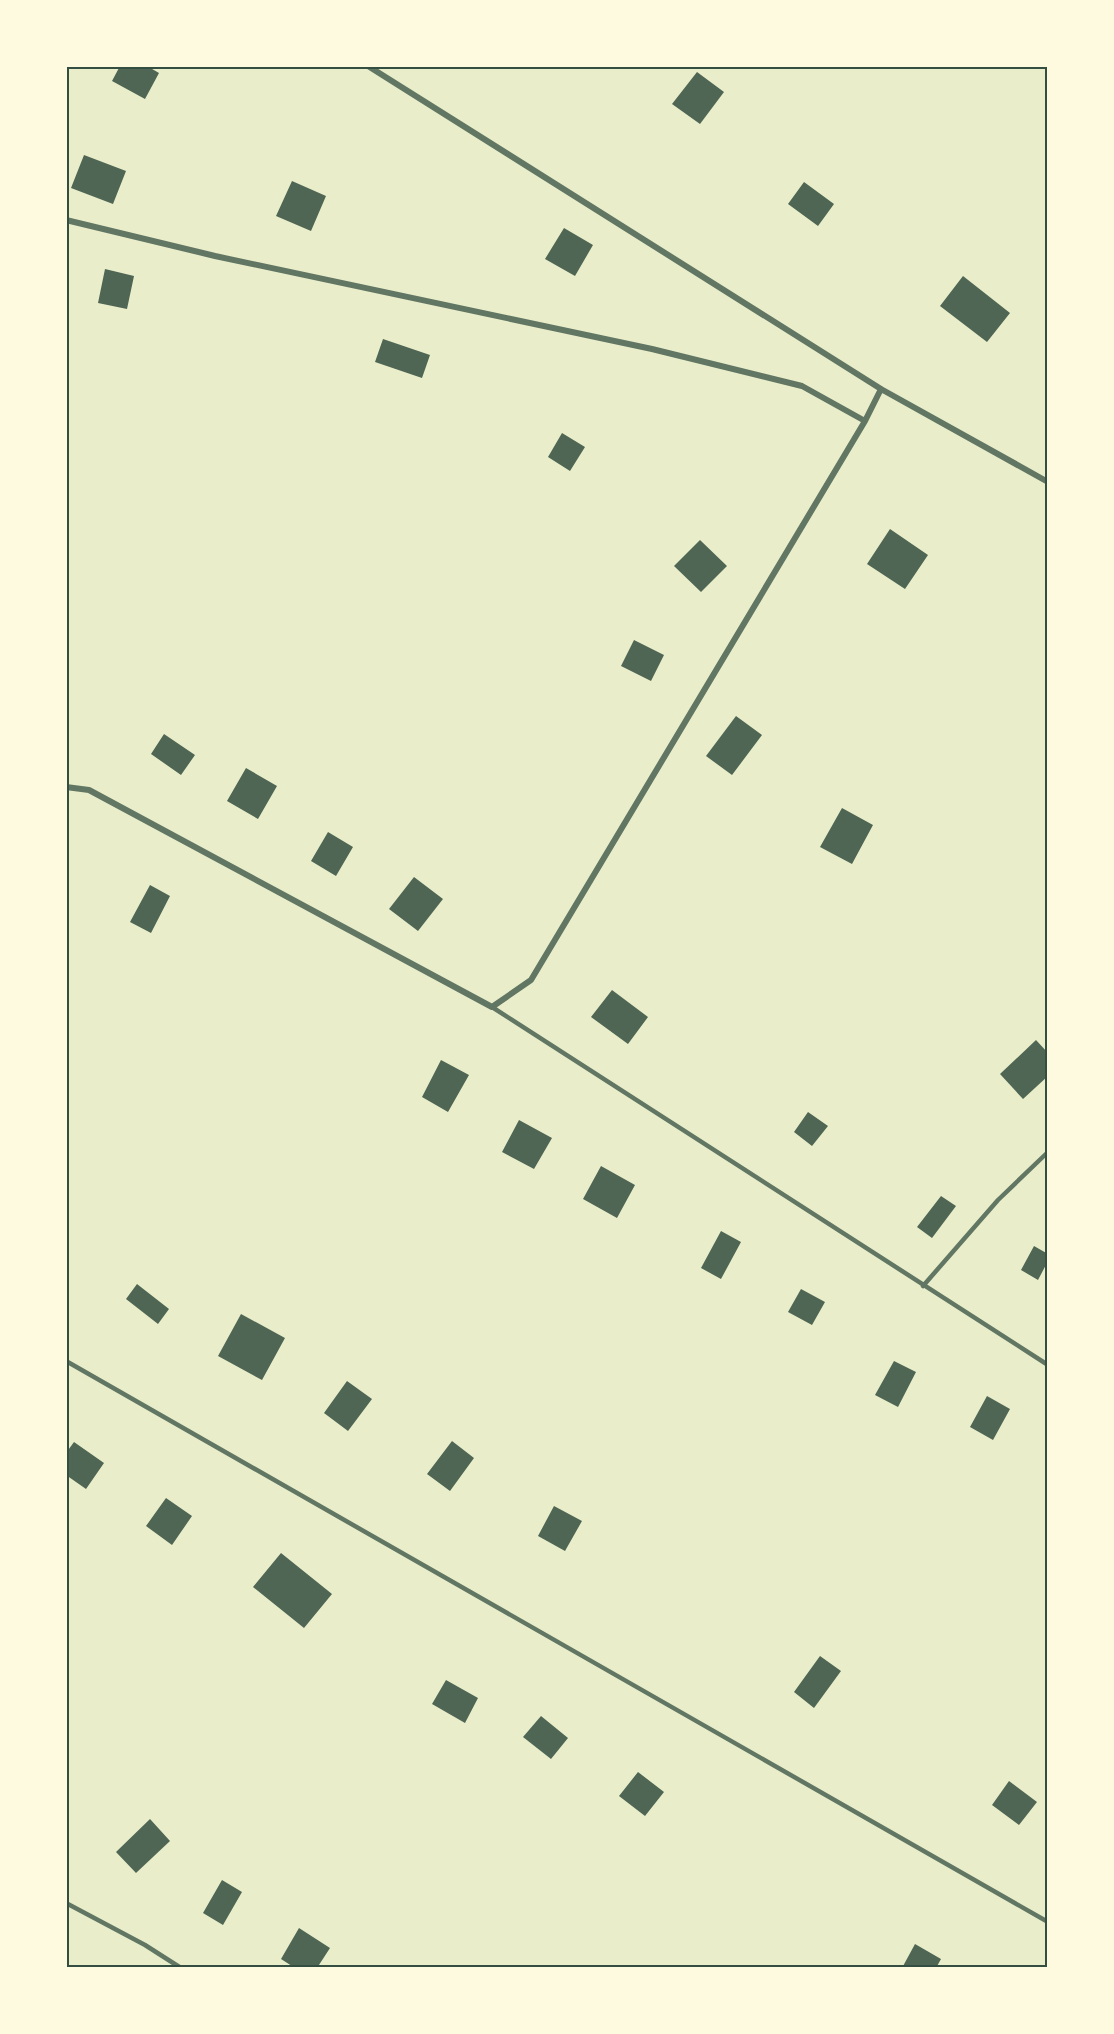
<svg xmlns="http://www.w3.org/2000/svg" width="1114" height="2034" font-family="'Alegreya Sans',sans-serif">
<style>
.building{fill:#4f6655}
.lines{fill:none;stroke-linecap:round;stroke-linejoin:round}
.service{stroke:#617663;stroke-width:4.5}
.minor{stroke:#617663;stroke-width:6}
.neatline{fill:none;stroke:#344e41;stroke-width:2}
</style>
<rect width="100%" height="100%" fill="#e9edc9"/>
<path class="building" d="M120 66H147L159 73 145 99 112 81Z
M697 72 724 92 700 124 672 104Z
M84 155 126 171 113 204 71 188Z
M292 181 326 196 311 231 276 216Z
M804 182 834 204 818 226 788 204Z
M564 228 593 245 575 276 545 259Z
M105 269 134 276 127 309 98 303Z
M963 276 1010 313 987 342 940 306Z
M383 339 430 355 422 378 375 362Z
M562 433 585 447 570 471 548 457Z
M890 529 928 555 905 589 867 564Z
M700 540 727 566 701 592 674 566Z
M634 640 664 655 651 681 621 666Z
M736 716 762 735 732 775 706 756Z
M164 734 195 755 181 775 151 754Z
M246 768 277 786 258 819 227 801Z
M842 808 873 825 852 864 820 847Z
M328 832 353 847 336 876 311 861Z
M414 877 443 899 418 931 389 909Z
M150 885 170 896 151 933 130 922Z
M612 990 648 1017 628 1044 591 1017Z
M1036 1040 1048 1053V1076L1023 1099 1000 1074Z
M441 1060 469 1075 448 1112 422 1097Z
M808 1112 828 1126 812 1146 794 1132Z
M519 1120 552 1138 534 1169 502 1152Z
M601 1166 635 1185 617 1218 583 1199Z
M941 1196 956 1206 932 1238 917 1227Z
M721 1231 741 1242 721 1279 701 1268Z
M1034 1246 1048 1254V1261L1038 1280 1021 1270Z
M137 1284 169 1309 158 1324 126 1299Z
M801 1289 825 1302 812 1325 788 1312Z
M241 1314 285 1338 262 1380 218 1356Z
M894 1361 916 1372 898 1407 875 1395Z
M347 1381 372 1399 348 1431 324 1413Z
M987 1396 1010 1409 993 1440 970 1427Z
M452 1441 474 1458 450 1491 427 1474Z
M74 1442 104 1463 86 1489 66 1475V1453Z
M166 1498 192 1516 172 1545 146 1526Z
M554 1506 582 1521 565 1551 538 1536Z
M281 1553 332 1594 304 1628 253 1587Z
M820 1656 841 1671 814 1708 794 1692Z
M446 1680 478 1698 465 1723 432 1704Z
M541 1716 568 1738 551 1759 523 1737Z
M638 1772 664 1792 645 1816 619 1796Z
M1009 1781 1037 1802 1019 1825 992 1805Z
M150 1819 170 1841 136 1873 116 1852Z
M222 1880 242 1892 223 1925 203 1913Z
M299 1928 330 1948 317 1968H295L281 1959Z
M915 1944 941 1959 936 1968H902Z"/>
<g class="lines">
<path class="service" d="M492 1007 1048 1365
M923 1286 998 1200 1048 1152
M66 1361 1048 1922
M66 1903 145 1945 181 1968"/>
<path class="minor" d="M368 66 881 389 1048 482
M66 220 215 256 652 349 802 386 865 421
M66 787 89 790 492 1007 531 980 865 421 881 389"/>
</g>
<rect width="1114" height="2034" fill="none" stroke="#fefae0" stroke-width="135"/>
<rect x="68" y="68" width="978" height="1898" class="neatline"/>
</svg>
